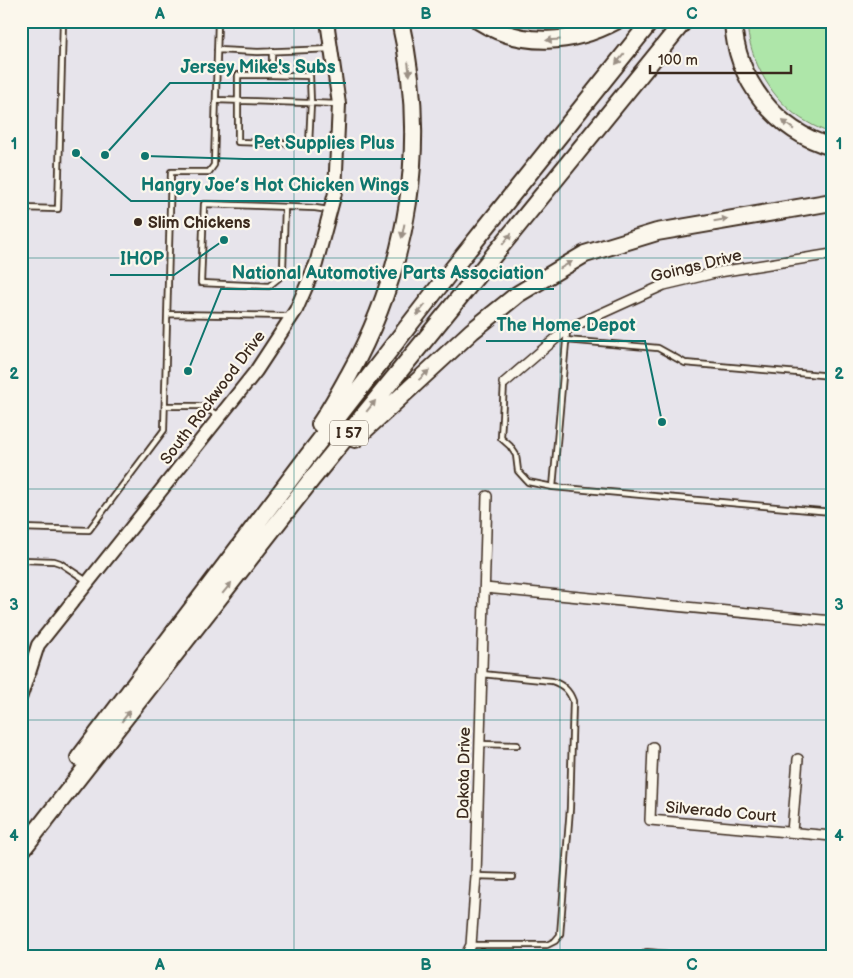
<svg xmlns="http://www.w3.org/2000/svg" width="853" height="978" font-family="'Balsamiq Sans',sans-serif">
<style>
.green{fill:#aee6a9;stroke:#748864}
.lines{fill:none;stroke-linecap:round;stroke-linejoin:round}
.service-casing{stroke:#3b2a1e;stroke-width:8}
.minor-casing{stroke:#3b2a1e;stroke-width:12}
.tertiary-casing{stroke:#3b2a1e;stroke-width:15}
.secondary-casing{stroke:#3b2a1e;stroke-width:16}
.motorway-casing{stroke:#3b2a1e;stroke-width:20}
.service{stroke:#fbf7ec;stroke-width:4.5}
.minor{stroke:#fbf7ec;stroke-width:9}
.tertiary{stroke:#fbf7ec;stroke-width:11}
.secondary{stroke:#fbf7ec;stroke-width:12}
.motorway{stroke:#fbf7ec;stroke-width:16}
.oneway{fill:#9b9085}
.grid{fill:none;stroke:#0f766e;stroke-width:1;stroke-opacity:0.55}
.poi-dot{fill:#3b2a1e;stroke:#fbf7ec;stroke-width:2}
.labels{text-anchor:middle;stroke-width:4.5;stroke-linejoin:round;paint-order:stroke}
.shield{fill:#fbf7ec;stroke:#75685c;stroke-width:1}
.shield-label{font-size:15px;font-weight:bold;fill:#3b2a1e}
.poi-label{font-size:16px;font-weight:bold;fill:#3b2a1e;stroke:#fbf7ec;text-anchor:start}
.street-label{font-size:16px;fill:#3b2a1e;stroke:#fbf7ec}
.leader{fill:none;stroke:#0f766e;stroke-width:2}
.callout-dot{fill:#0f766e;stroke:#fbf7ec;stroke-width:2}
.callout-label{font-size:18px;text-anchor:middle;font-weight:bold;fill:#0f766e;stroke:#fbf7ec;stroke-width:4.5;stroke-linejoin:round;paint-order:stroke}
.neatline{fill:none;stroke:#0f766e;stroke-width:2}
.grid-label{font-size:16px;text-anchor:middle;font-weight:bold;fill:#0f766e}
</style>
<rect width="100%" height="100%" fill="#e7e4eb"/>
<filter id="ink" filterUnits="userSpaceOnUse"><feTurbulence type="fractalNoise" baseFrequency=".02" numOctaves="2"/><feDisplacementMap in="SourceGraphic" scale="10" xChannelSelector="R" yChannelSelector="G"/><feConvolveMatrix kernelMatrix="1 2 1 2 8 2 1 2 1" color-interpolation-filters="sRGB"/></filter>
<g filter="url(#ink)">
<path class="green" d="M507 21H586C562 30 531 30 507 21Z
M747 21H832V134C823 130 815 127 807 122 773 104 748 59 747 21Z"/>
<g class="lines">
<g class="service-casing">
<path id="service" d="M217 50 258 52 331 49
M272 51V75L310 76 311 103 309 144H336
M272 75H238V142L309 144
M216 100 338 104
M285 207 283 269 279 278 269 286 201 283 204 204 315 208 329 210
M21 208 58 209 63 21
M168 314 289 316
M567 331 553 487 832 512
M566 340 658 348 685 363 832 376
M504 383 501 438 510 446 516 455 518 471 528 482 553 487
M165 406H202L219 416
M21 528 89 530 164 430 171 172H209L214 165 218 21
M21 560 54 561 60 563 87 581
M480 744 517 745
M476 876 513 877
M471 945H547L555 941 560 935 570 808 573 701C569 690 563 685 552 681L482 674"/>
</g>
<g class="minor-casing">
<path id="minor" d="M504 383 567 329 664 285 719 272 832 254
M485 588 832 621
M653 747 650 820 832 836
M792 832 798 759
M647 954 678 957
M465 957 471 945 476 876 487 496"/>
</g>
<g class="tertiary-casing">
<path id="tertiary" d="M21 697 29 673"/>
</g>
<g class="secondary-casing">
<path id="secondary" d="M29 673 38 645 256 371 296 310 316 264 335 193 339 104 327 21"/>
</g>
<g class="motorway-casing">
<path id="motorway" d="M479 21C522 48 573 44 616 21
M733 21C736 80 775 131 832 147
M320 424C331 408 340 391 349 375 409 266 429 143 400 21
M355 439 472 331 518 294 585 254 657 232 832 202
M79 758 307 457 447 276 651 21
M21 851 311 480 684 21"/>
</g>
<use href="#service" class="service"/>
<use href="#minor" class="minor"/>
<use href="#tertiary" class="tertiary"/>
<use href="#secondary" class="secondary"/>
<use href="#motorway" class="motorway"/>
</g>
<defs><path id="oneway-solid" d="M-6-.8H1V-3.2L6.5 0L1 3.2V.8H-6Z" transform="scale(1.25)"/></defs>
<g class="oneway">
<use href="#oneway-solid" transform="translate(553 40) rotate(177)"/>
<use href="#oneway-solid" transform="translate(620 59) rotate(129)"/>
<use href="#oneway-solid" transform="translate(409 69) rotate(83)"/>
<use href="#oneway-solid" transform="translate(788 125) rotate(-142)"/>
<use href="#oneway-solid" transform="translate(721 220) rotate(-9)"/>
<use href="#oneway-solid" transform="translate(403 231) rotate(101)"/>
<use href="#oneway-solid" transform="translate(507 239) rotate(-51)"/>
<use href="#oneway-solid" transform="translate(566 265) rotate(-30)"/>
<use href="#oneway-solid" transform="translate(421 310) rotate(128)"/>
<use href="#oneway-solid" transform="translate(424 375) rotate(-43)"/>
<use href="#oneway-solid" transform="translate(371 406) rotate(-51)"/>
<use href="#oneway-solid" transform="translate(227 588) rotate(-51)"/>
<use href="#oneway-solid" transform="translate(126 716) rotate(-52)"/>
</g>
</g>
<path class="grid" d="M294 21V957M560 21V957M21 258H832M21 489H832M21 720H832"/>
<circle class="poi-dot" cx="138" cy="222" r="5"/>
<g class="labels">
<rect class="shield" x="330" y="420.5" width="38" height="25" rx="4"/>
<g class="shield-label">
<text x="349" y="438">I 57</text>
</g>
<g class="poi-label">
<text x="148" y="228">Slim Chickens</text>
</g>
<g class="street-label">
<text transform="translate(696 265) rotate(-14)" y="6">Goings Drive</text>
<text transform="translate(212 397) rotate(-53)" y="6">South Rockwood Drive</text>
<text transform="translate(463 773) rotate(-89)" y="6">Dakota Drive</text>
<text transform="translate(721 811) rotate(5)" y="6">Silverado Court</text>
</g>
</g>
<path class="leader" d="M105 155L170 83H346M145 156L244 159H405M76 153L131 201H419M224 240L174 275H110M188 371L221 289H554M662 422L645 341H486"/>
<g class="callout-dot">
<circle cx="105" cy="155" r="5"/>
<circle cx="145" cy="156" r="5"/>
<circle cx="76" cy="153" r="5"/>
<circle cx="224" cy="240" r="5"/>
<circle cx="188" cy="371" r="5"/>
<circle cx="662" cy="422" r="5"/>
</g>
<g class="callout-label">
<text x="258" y="73">Jersey Mike's Subs</text>
<text x="324" y="149">Pet Supplies Plus</text>
<text x="275" y="191">Hangry Joe’s Hot Chicken Wings</text>
<text x="142" y="265">IHOP</text>
<text x="388" y="279">National Automotive Parts Association</text>
<text x="566" y="331">The Home Depot</text>
</g>
<rect width="853" height="978" fill="none" stroke="#fbf7ec" stroke-width="55"/>
<path d="M650 65v8h141v-8" fill="none" stroke="#3b2a1e" stroke-width="2.5"/>
<text x="658" y="65" font-size="15" fill="#3b2a1e" stroke="#fbf7ec" stroke-width="4" paint-order="stroke">100 m</text>
<rect x="28" y="28" width="798" height="922" class="neatline"/>
<g class="grid-label">
<text x="160" y="19">A</text>
<text x="426" y="19">B</text>
<text x="692" y="19">C</text>
<text x="14" y="149">1</text>
<text x="839" y="149">1</text>
<text x="14" y="379">2</text>
<text x="839" y="379">2</text>
<text x="14" y="610">3</text>
<text x="839" y="610">3</text>
<text x="14" y="841">4</text>
<text x="839" y="841">4</text>
<text x="160" y="970">A</text>
<text x="426" y="970">B</text>
<text x="692" y="970">C</text>
</g>
</svg>
